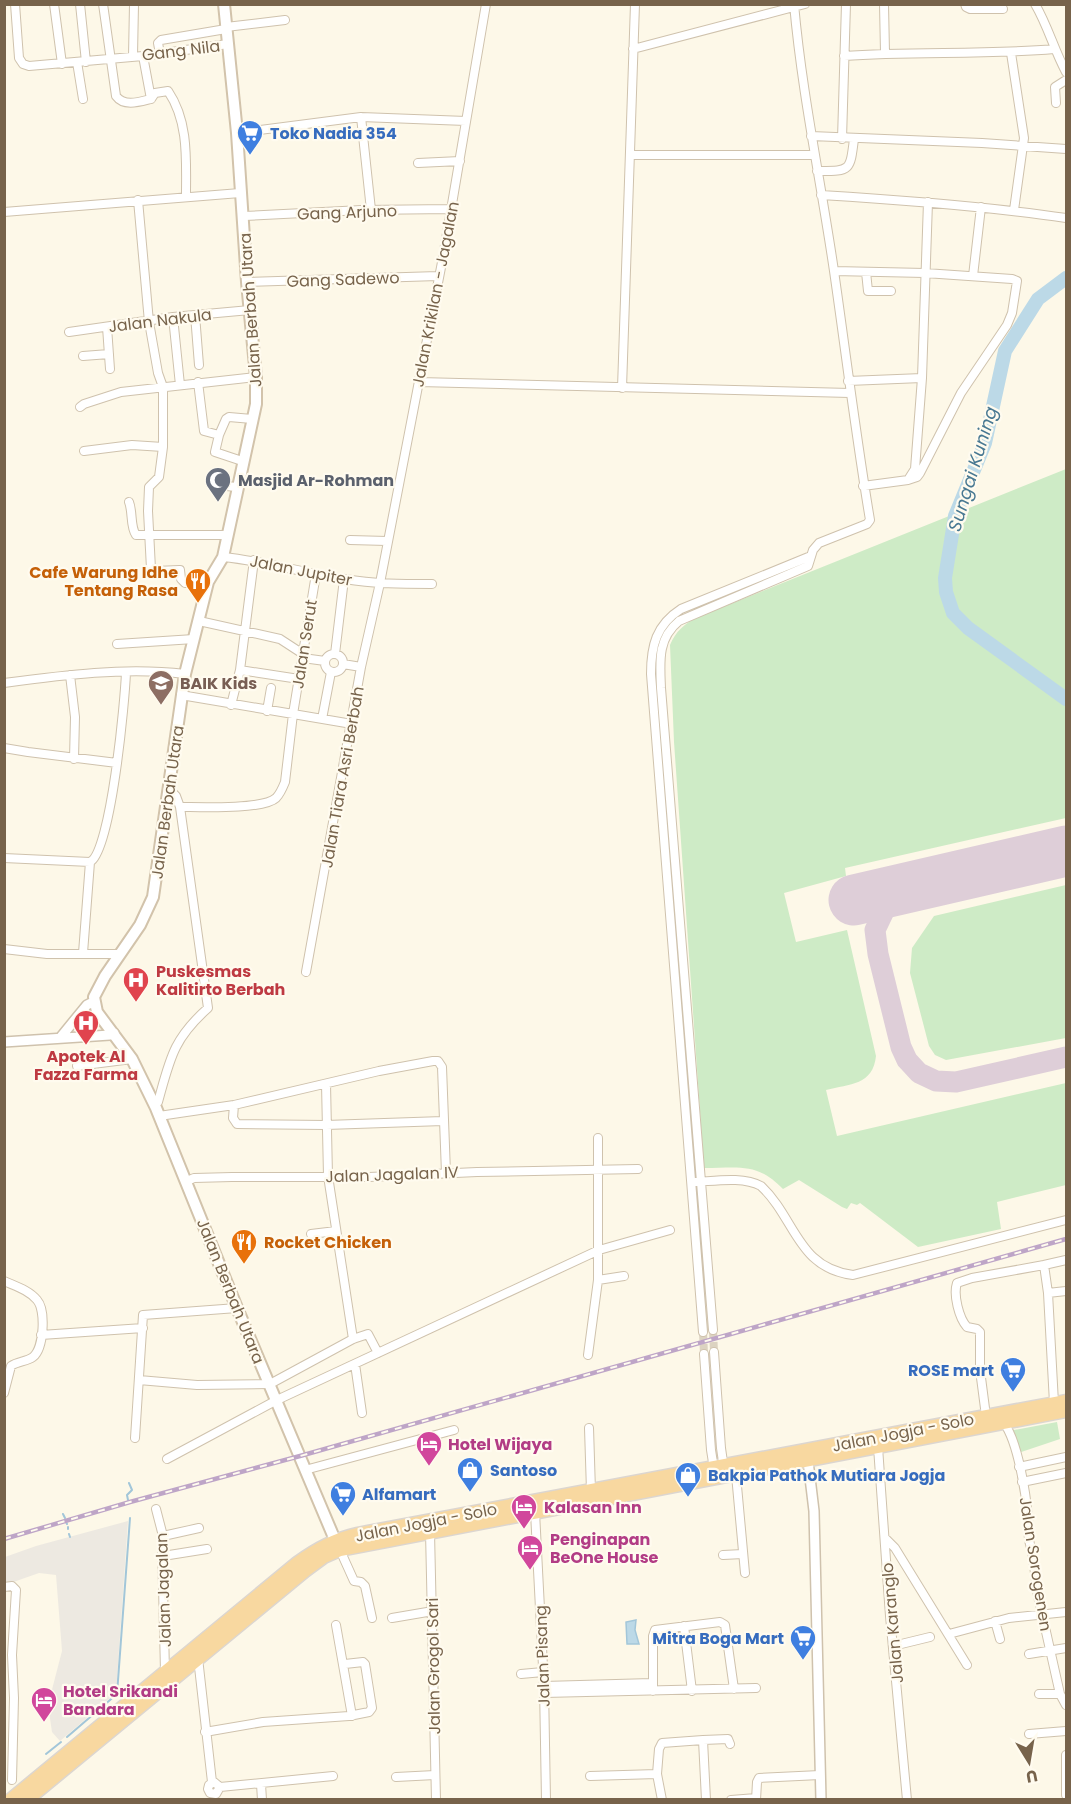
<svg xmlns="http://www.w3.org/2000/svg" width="1071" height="1804" font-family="Poppins,sans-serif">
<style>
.industrial{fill:#ede9e1}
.green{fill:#ceebc6}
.water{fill:#bcd9e7;stroke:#a2c6d9;stroke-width:1.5}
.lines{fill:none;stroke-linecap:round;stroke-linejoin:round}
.stream{stroke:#a2c6d9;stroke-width:2}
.river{stroke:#bcd9e7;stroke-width:14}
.taxiway{stroke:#deced8;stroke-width:21}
.runway{stroke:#deced8;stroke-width:51}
.minor-tunnel{stroke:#dcd3c1;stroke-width:8;stroke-dasharray:8 4;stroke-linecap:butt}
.minor-casing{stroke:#cfc2ad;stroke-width:10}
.tertiary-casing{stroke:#cfc2ad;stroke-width:12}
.secondary-casing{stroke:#d2c3ab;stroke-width:14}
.trunk-casing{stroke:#dcd6d0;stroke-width:15}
.minor{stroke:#fff;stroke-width:8}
.tertiary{stroke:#fff;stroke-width:9}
.secondary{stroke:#fff;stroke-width:10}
.trunk{stroke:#f8d8a0;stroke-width:12}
.rail-casing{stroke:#bea5c7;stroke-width:4.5}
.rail{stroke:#fffbef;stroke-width:2;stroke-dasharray:7;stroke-linecap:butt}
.labels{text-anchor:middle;stroke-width:4.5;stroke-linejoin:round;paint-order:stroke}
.street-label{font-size:16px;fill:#77634b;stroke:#fffbef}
.shop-label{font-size:16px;font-weight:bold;fill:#366cbe;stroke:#fffbef;text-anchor:start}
.worship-label{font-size:16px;font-weight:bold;fill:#5b616d;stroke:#fffbef;text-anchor:start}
.food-label{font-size:16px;font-weight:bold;fill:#c56008;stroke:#fffbef;text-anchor:end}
.education-label{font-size:16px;font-weight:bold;fill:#785e54;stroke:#fffbef;text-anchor:start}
.health-label{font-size:16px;font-weight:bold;fill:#be3a42;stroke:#fffbef;text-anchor:start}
.hotel-label{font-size:16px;font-weight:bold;fill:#b23c85;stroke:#fffbef;text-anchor:start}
.water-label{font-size:18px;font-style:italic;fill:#487892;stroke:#fffbef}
</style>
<rect width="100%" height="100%" fill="#fdf8e8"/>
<path class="industrial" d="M128 1521 116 1693 60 1741 52 1732 48 1705 62 1651 56 1575 39 1573 5 1585V1557L36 1546Z"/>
<path class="green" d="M1066 469V818L845 868 846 876 784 893 796 942 847 930 876 1056C873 1085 850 1084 826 1090L837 1136 1066 1083V1185L997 1202 1001 1229 918 1247 860 1203 857 1205 851 1203 847 1209 842 1207 799 1180 783 1189C757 1162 739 1168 704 1168L674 742 670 645C676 631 684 624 698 617Z
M1066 885V1038L946 1060 935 1055 929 1046 910 973 912 948 934 916Z
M1057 1422 1060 1439 1015 1454 1009 1431Z"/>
<path class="water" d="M636 1620 635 1630 639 1644H627L626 1622Z"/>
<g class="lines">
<path class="stream" d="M128 1500 127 1495 132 1490 129 1483
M63 1514 65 1518
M66 1522 67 1524
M68 1527V1529
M69 1534 70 1537
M67 1737 117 1694 130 1518
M46 1754 61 1742"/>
<path class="river" d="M1066 278 1038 299 1005 351 985 443 955 516 945 578 946 592 953 613 968 628 1066 699"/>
<path class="taxiway" d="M921 885 897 896 885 909 875 930 878 954 901 1047 907 1060 919 1073 936 1081 956 1082 1066 1057"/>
<path class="runway" d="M854 900 1066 851"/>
<path class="minor-tunnel" d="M713 1330 714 1352
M703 1332 704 1354"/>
<g class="minor-casing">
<path id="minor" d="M15 4 19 58 23 64 29 66 143 56 228 44
M54 4 62 64
M80 4 86 62
M103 4 116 96C124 107 139 102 151 99
M884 4 885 53
M965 4 966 7 970 9H1003
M1035 4C1048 26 1054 50 1066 72
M226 27 285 20
M633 49 805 4
M1011 53 1024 138 1014 210
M160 54 158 43 161 40 226 29
M133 56 134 4
M143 56 151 99 155 93 168 91C189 122 186 160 186 196
M844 56C914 51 984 55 1054 49
M77 62 83 99
M1056 103 1055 87 1066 80
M361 117 371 210
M237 133 361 117 466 121
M811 136 982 143 1066 149
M842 139 846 4
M630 155H814
M418 163 460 161
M817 171C850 171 850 172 854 139
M821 195C903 200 985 206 1066 218
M138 200 149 322 158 373 163 387V447L159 477 149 487 148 511 151 569 155 571 180 570 181 579 185 583 208 582
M4 212 240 193
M244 216 362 210 451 209
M834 271 925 273 1012 279 1017 281 1012 313 1007 325 961 393 920 473 917 477 908 480
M866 272 868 291H891
M973 276 981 207
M247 282 438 276
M195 315 199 365
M173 317 180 385
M107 327 110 369
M69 332 173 317 250 310
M83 356 109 354
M848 381 922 378
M198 382 204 431 219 435 215 452 242 461
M419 382 850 393
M622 388 635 4
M80 407 84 404 121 392 256 377
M219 435 226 419 229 417 252 419
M84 451 132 445 163 447
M217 485 236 487
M863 486 908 480 915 469 922 378 928 202
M129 502C133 512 130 527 136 535H227
M350 540 387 541
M223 557C264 561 304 573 345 579 374 584 403 584 432 584
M199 621 280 639 303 654
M117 644 194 639
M335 654 344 579
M325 663a9 9 0 1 1 18 0a9 9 0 1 1-18 0Z
M303 658 325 661
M343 664 361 667
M240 670 299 679
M70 675 75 717 74 759
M4 683C64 675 125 667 185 674
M181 695 352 724
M231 705 240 670 254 560
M267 711 271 688
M322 719 331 672
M4 748 28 752 117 763
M180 807C199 807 263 810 276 798 280 794 283 787 285 782L293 714 316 574
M4 858 90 862C111 852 125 700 126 672
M4 949 47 954H120
M83 953 90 862
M306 972 361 667 380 583 443 257 486 4
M77 1066 132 1059
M326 1084 328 1176 353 1339
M155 1105 158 1102C170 1059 173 1039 208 1008L180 807 176 796 169 789
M234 1105 233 1118 237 1124 326 1125 443 1121
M159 1116 234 1105 379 1071 433 1061H438L442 1067 446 1173
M187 1181 194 1178 232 1177H369L477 1172 638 1169
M695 1182C715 1181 743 1176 761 1186 796 1219 797 1268 853 1275L1066 1220
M311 1234 336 1231
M1044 1265 1066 1260
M598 1280 624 1276
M4 1281C15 1286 29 1290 37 1300 46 1310 44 1348 33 1357 26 1362 18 1361 11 1366L4 1393
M1048 1293 1066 1291
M713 1330 661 688C660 662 657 639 679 621L808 566 813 550 819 543 867 524 870 520C856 437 846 354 834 271 821 182 802 94 794 4
M703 1332 651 674C651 646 656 625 681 609L811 556
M41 1335 143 1328
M714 1352 721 1448 724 1469
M704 1354 711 1450 714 1469
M588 1355 598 1280V1138
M355 1364 362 1413
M139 1380 197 1385 270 1384 353 1339 368 1334 378 1353
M986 1416 980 1370V1332L977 1329 967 1327C959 1318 953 1295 957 1283L972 1278 1044 1265 1048 1293 1054 1403
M1004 1423C1018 1442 1026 1494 1028 1518 1029 1529 1027 1541 1032 1550L1038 1596 1060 1694 1066 1705
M589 1428 591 1491
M135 1438 143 1315 237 1308
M878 1447 890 1616 907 1800
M167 1459 277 1400 599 1250 670 1230
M1019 1467 1066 1457
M305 1470 454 1430
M736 1475 745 1573
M1022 1482 1066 1473
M156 1509 163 1536 162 1544 165 1672
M535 1512 544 1686 546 1800
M430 1532 436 1800
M163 1536 199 1528
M885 1538 895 1548 967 1665
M340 1550 354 1581 361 1582 365 1586 372 1618
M723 1555 743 1554
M163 1556 207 1549
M4 1587 12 1586 16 1590 12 1655 14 1698 12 1780
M392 1618 433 1611
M995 1621 1000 1639
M336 1625 352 1716
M684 1626 692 1691
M949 1634 1009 1618 1066 1612
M893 1646 930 1637
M1029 1654 1066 1648
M198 1658 212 1782
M521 1674 543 1672
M544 1686 652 1683
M653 1691V1636L655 1630 720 1622 725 1625 734 1689
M544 1693 756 1688
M1039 1694H1060
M205 1732 263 1722 349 1716 369 1712 372 1708 365 1664 363 1662 345 1664
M1029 1734 1066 1731
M1066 1755V1795
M657 1774 659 1749 662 1743 703 1740
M590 1776 657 1774 662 1800
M396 1777 435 1775
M261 1784 262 1800
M220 1787 216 1794 210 1793 208 1789 209 1785 214 1782 220 1787 333 1776
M706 1800 703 1740 728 1739 730 1744
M731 1800 756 1798
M756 1800 757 1782 759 1778 820 1775"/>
</g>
<g class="tertiary-casing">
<path id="tertiary" d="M60 1038 87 1005 93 1002
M4 1042 110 1035 114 1033
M808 1461 814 1511 821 1800"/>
</g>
<g class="secondary-casing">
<path id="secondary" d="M224 4 237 133 247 282 256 377V404L223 557 208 582 185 674 153 897 140 925 105 976 94 997 97 1012 132 1059 156 1108 237 1308 335 1540"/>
</g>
<g class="trunk-casing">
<path id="trunk" d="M10 1800 297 1563C316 1549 334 1539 357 1534L1066 1401
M27 1800 305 1571 324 1557 340 1550 1066 1411"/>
</g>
<use href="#minor" class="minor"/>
<use href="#tertiary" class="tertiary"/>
<use href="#secondary" class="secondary"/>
<use href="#trunk" class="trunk"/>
<g class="rail-casing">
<path id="rail" d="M4 1539 130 1502 300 1456 1066 1239"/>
</g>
<use href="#rail" class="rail"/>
</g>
<defs>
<g id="supermarket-pin" transform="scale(1.35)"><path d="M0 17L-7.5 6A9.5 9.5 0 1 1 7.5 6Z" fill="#3f7fe0" stroke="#fffbef"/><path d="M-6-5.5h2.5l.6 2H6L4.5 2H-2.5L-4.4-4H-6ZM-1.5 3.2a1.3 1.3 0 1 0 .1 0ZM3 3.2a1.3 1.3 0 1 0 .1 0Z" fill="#fff"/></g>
<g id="mosque-pin" transform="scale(1.35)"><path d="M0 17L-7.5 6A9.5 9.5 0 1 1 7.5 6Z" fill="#6b7280" stroke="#fffbef"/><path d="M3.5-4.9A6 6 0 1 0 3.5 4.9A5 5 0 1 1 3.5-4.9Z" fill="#fff"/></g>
<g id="restaurant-pin" transform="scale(1.35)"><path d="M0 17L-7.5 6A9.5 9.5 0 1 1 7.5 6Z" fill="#e8710a" stroke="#fffbef"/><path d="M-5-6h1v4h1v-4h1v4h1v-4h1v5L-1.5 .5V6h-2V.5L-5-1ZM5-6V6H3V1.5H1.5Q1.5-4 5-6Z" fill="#fff"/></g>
<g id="school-pin" transform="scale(1.35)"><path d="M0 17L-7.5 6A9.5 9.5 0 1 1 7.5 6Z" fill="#8d6e63" stroke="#fffbef"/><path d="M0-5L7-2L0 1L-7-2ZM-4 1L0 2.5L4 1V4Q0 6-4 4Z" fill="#fff"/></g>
<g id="hospital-pin" transform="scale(1.35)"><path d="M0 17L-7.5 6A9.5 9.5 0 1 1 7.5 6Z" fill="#e0444e" stroke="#fffbef"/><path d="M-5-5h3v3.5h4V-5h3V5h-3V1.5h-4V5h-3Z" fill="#fff"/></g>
<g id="hotel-pin" transform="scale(1.35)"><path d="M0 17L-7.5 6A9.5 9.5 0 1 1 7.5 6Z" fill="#d1479c" stroke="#fffbef"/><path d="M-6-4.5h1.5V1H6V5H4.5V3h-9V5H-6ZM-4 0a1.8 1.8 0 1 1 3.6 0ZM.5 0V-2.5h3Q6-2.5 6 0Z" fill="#fff"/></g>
<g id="shop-pin" transform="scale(1.35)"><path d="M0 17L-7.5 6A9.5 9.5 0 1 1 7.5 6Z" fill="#3f7fe0" stroke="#fffbef"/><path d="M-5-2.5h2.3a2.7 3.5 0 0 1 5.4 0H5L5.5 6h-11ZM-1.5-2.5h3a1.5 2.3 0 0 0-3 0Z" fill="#fff"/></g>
</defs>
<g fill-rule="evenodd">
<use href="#supermarket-pin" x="250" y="133"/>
<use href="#mosque-pin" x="218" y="480"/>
<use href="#restaurant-pin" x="198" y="581"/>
<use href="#school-pin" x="161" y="683"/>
<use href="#hospital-pin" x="136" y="980"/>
<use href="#hospital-pin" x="86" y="1023"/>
<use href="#restaurant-pin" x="244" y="1242"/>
<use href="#supermarket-pin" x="1013" y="1370"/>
<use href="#hotel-pin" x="429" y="1444"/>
<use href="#shop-pin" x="470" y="1470"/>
<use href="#shop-pin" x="688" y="1475"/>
<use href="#supermarket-pin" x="343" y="1494"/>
<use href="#hotel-pin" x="524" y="1507"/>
<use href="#hotel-pin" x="530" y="1548"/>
<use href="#supermarket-pin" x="803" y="1638"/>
<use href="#hotel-pin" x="44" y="1700"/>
</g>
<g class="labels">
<g class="street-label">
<text transform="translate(181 50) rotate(-7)" y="6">Gang Nila</text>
<text transform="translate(347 212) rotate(-2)" y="6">Gang Arjuno</text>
<text transform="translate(343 279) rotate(-2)" y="6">Gang Sadewo</text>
<text transform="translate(435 294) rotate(-79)" y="6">Jalan Krikilan - Jagalan</text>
<text transform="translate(250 310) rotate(-94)" y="6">Jalan Berbah Utara</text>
<text transform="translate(160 320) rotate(-7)" y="6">Jalan Nakula</text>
<text transform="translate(301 570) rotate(11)" y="6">Jalan Jupiter</text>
<text transform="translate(304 644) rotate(-81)" y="6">Jalan Serut</text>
<text transform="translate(342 777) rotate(-80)" y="6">Jalan Tiara Asri Berbah</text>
<text transform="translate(167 802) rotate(-82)" y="6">Jalan Berbah Utara</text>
<text transform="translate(392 1174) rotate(-2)" y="6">Jalan Jagalan IV</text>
<text transform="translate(231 1291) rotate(68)" y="6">Jalan Berbah Utara</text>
<text transform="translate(903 1432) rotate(-11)" y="6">Jalan Jogja - Solo</text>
<text transform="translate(426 1522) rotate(-11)" y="6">Jalan Jogja - Solo</text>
<text transform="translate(1036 1564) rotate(81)" y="6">Jalan Sorogenen</text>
<text transform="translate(163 1590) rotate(-92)" y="6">Jalan Jagalan</text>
<text transform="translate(892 1623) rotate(-95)" y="6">Jalan Karanglo</text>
<text transform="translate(542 1656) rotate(-92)" y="6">Jalan Pisang</text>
<text transform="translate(433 1666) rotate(-91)" y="6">Jalan Grogol Sari</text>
</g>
<g class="shop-label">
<text x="270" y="139">Toko Nadia 354</text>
<text x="994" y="1376" text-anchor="end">ROSE mart</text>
<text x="490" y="1476">Santoso</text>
<text x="708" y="1481">Bakpia Pathok Mutiara Jogja</text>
<text x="362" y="1500">Alfamart</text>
<text x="784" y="1644" text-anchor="end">Mitra Boga Mart</text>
</g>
<g class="worship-label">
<text x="238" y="486">Masjid Ar-Rohman</text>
</g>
<g class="food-label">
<text x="178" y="578">Cafe Warung Idhe<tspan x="178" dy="18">Tentang Rasa</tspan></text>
<text x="264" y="1248" text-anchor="start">Rocket Chicken</text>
</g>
<g class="education-label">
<text x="180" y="689">BAIK Kids</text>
</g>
<g class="health-label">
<text x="156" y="977">Puskesmas<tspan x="156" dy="18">Kalitirto Berbah</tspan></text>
<text x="86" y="1062" text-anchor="middle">Apotek Al<tspan x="86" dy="18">Fazza Farma</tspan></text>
</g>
<g class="hotel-label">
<text x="448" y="1450">Hotel Wijaya</text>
<text x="544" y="1513">Kalasan Inn</text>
<text x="550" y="1545">Penginapan<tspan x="550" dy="18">BeOne House</tspan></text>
<text x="63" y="1697">Hotel Srikandi<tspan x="63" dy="18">Bandara</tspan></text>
</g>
<g class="water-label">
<text transform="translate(973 469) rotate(-73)" y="6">Sungai Kuning</text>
</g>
</g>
<rect width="1071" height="1804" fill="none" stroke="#77634b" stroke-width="12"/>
<g transform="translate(1029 1762) rotate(169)" stroke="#fffbef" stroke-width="4.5" paint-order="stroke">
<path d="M0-4.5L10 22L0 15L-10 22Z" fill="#77634b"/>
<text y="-9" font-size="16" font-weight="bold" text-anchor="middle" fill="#77634b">U</text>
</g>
</svg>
